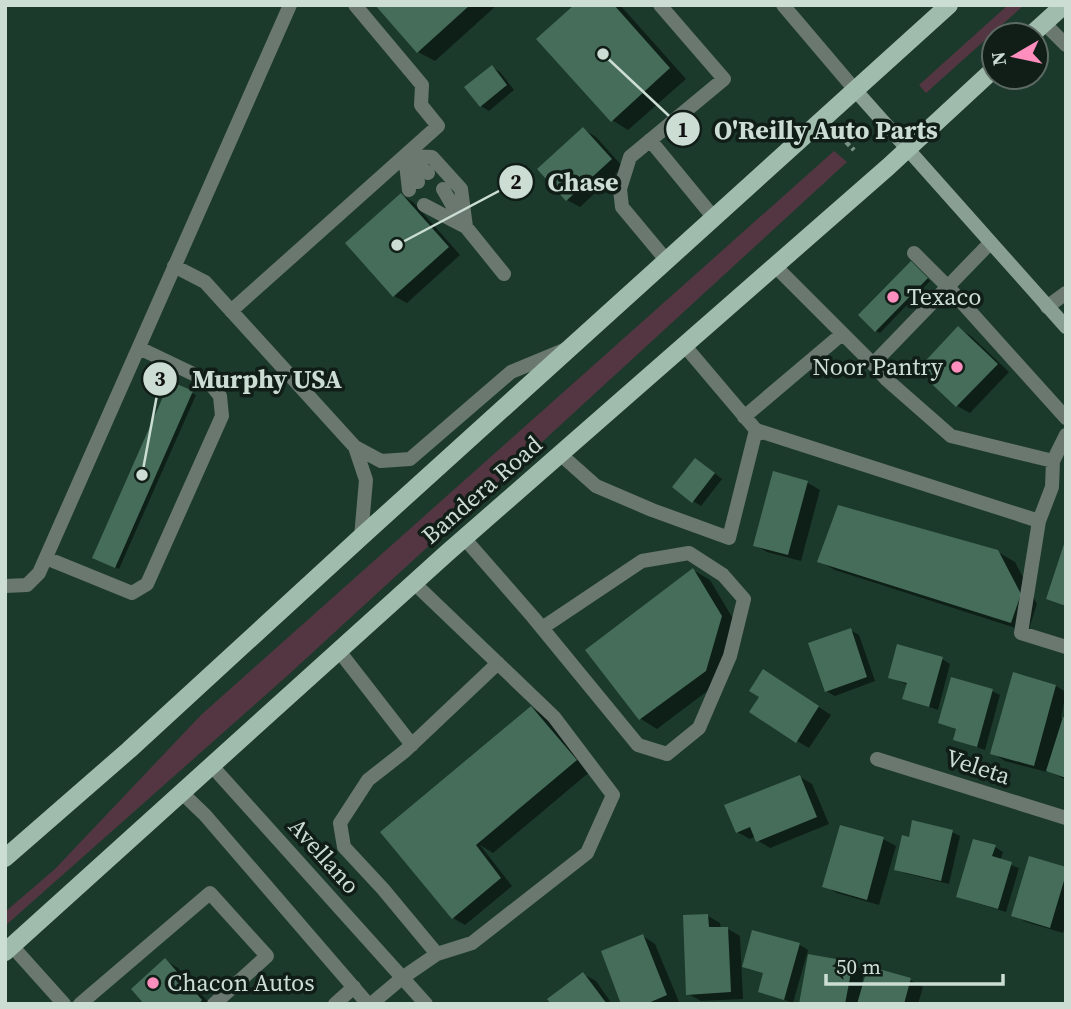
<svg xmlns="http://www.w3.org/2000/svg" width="1071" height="1009" font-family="'Source Serif 4',serif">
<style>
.green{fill:#543642}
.shadow{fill:#0007}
.building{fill:#456d59}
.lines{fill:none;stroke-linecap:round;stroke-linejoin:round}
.path{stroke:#7b9286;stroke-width:4.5;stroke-dasharray:5 3.5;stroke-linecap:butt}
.service{stroke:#6a7870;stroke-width:14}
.minor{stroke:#6a7870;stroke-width:14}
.secondary{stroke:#899f93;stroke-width:14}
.primary{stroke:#a0bcad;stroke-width:18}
.poi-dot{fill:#fe8ebe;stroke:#111e17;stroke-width:2.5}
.labels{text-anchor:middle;stroke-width:7;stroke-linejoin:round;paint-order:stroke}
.poi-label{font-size:24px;fill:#ccddd4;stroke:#111e17;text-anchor:start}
.street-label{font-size:24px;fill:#ccddd4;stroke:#111e17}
.leader{fill:none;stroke:#ccddd4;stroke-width:2.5}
.callout-dot{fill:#ccddd4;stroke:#111e17;stroke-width:2.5}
.mark-label{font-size:21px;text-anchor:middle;font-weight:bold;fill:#111}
.callout-label{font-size:26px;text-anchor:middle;font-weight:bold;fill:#ccddd4;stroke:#111e17;stroke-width:7;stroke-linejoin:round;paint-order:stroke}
</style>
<rect width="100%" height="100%" fill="#1c3a2b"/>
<path class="green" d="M1008 5H1024L926 93 919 85Z
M834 151 847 162 287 676 5 926V912L55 869 201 715Z"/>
<path class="shadow" d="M377 5H497L435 61 418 52Z
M576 5H620L686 79 628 130 612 120Z
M492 67 500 72 514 90 489 111 481 106Z
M583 129 596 137 623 167 580 207 567 200Z
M401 195 413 202 460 255 407 303 394 296Z
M915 265 930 281 880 333 876 331Z
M958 328 971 336 1009 372 970 413 957 406 919 370Z
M171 383 196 395 119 569 97 559Z
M704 465 722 479 701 506 693 501Z
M774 473 808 483 820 490 801 561 767 552 755 545Z
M998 552 1015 562 1037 604 1028 632 835 570 819 561Z
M693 570 710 580 738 627 722 680 657 729 641 719 587 650Z
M850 630 859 635 875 681 835 696 826 691Z
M942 659 950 664 938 710 904 698 908 685 890 677Z
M776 679 831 715 809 748 797 741Z
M1056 686 1066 692 1061 718 1066 720V780L1047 770V772L1005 761 992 753Z
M992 691 1000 695 985 750 955 739 957 730 940 722Z
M532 708 548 718 592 770 493 853 480 845 512 886 465 925 453 918 382 832Z
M800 777 812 784 829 824 770 848 757 840 756 836 750 839 737 832Z
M952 832 960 836 949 884 904 873 896 869Z
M883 839 896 846 879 905 837 893 824 886Z
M995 847 1003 852 1000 861 1019 868 1006 912 966 900 958 896Z
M1066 869V923L1063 933 1026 922 1014 915Z
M708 916 720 923 721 929H728L740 936 743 999 701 1001 688 994Z
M754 932 800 945 808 950 793 1003 760 991 772 973 750 967V970L744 966Z
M643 936 655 944 679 1002 623 1004Z
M165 960 178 968 210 1004H146Z
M852 963 864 971 862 983 910 980 923 987 918 1004H801Z
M583 974 596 981 612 1004H553Z"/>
<path class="building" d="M375 5H470L417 53Z
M574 5H614L670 68 611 122 536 39Z
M492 65 507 85 480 107 464 87Z
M583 127 612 159 566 201 537 169Z
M401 193 449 247 393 297 345 243Z
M911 261 928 278 875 332 858 315Z
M958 326 998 364 956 407 917 370Z
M170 381 193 391 115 568 92 558Z
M695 458 715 473 692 503 672 487Z
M773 471 808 481 788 555 753 546Z
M838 505 998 550 1021 594 1011 623 817 562Z
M1065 541H1066V606L1046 599Z
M693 568 722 616 706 671 639 720 585 650Z
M851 628 867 677 825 692 808 643Z
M897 644 943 657 929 707 902 699 907 683 888 678Z
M763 669 819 706 796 743 749 712 759 697 749 691Z
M1013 672 1056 685 1034 766 990 754Z
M951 677 993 689 977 747 953 740 956 729 938 723Z
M531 706 577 760 476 845 501 878 452 919 380 832Z
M1063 717 1066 718V778L1046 771Z
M800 775 817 817 756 842 750 827 736 833 724 805Z
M912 820 953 830 941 881 894 870 902 835 909 837Z
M840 825 884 837 867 900 822 887Z
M973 839 996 845 992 856 1012 862 998 909 956 897Z
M1029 856 1066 867V874L1050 928 1011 916Z
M708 914 709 927H728L731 992 686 995 683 915Z
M752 930 800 943 784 1000 758 992 763 973 742 967Z
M643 934 667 995 646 1004H621L601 951Z
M808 954 853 962 845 1004H799Z
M165 958 202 1000 199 1004H144L131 989Z
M868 966 911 978 904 1004H857Z
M583 972 607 1004H551L547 999Z"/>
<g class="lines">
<path class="path" d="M846 142 854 150"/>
<path class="service" d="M660 5 724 79 630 157 620 189 622 207 667 261
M1044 23 1066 45
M650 140 714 218
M418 182 405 156 428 173
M443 189 462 222
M409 190 405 156 432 157 461 189 466 227 424 205
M466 227 504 274
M914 253 949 288 1066 418
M174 266 205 282 355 447 381 461 410 459 511 372 564 350
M775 266 873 364 990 243
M1047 307 1066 293
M231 311 438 126 421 105 422 85 355 5
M684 345 756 430 1039 521 1052 487 1053 461 951 436 886 379 873 364
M744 417 842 334
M355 447 366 480 361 537
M560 454 596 486 652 510 729 538 756 430
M1053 461 1066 435
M1039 521 1021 633 1066 647
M464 538 533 617 542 628 638 745 667 754 699 728 730 656 744 599 723 575 689 553 642 561 542 628
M46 558 132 593 147 584 222 416 220 396 208 381 139 348
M5 586 27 585 39 573 290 5
M339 651 412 745
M12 946 64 1004
M437 954 383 889 344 847 340 823 368 780 405 751 498 663
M402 978 437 954 472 943 587 853 613 795 554 717 414 583
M80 1004 210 893 267 956 214 1004
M335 1004 354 987"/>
<path class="minor" d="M783 5 856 91
M877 759 1066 818
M211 765 426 1004
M181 792 205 815 368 1004
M371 1004 402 978"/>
<path class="secondary" d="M856 91 1066 327"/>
<path class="primary" d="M1031 35 1064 5
M5 858 129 750 361 537 949 5
M5 952 447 553 888 167 994 69"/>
</g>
<g class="poi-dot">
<circle cx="893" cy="297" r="7"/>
<circle cx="957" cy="367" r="7"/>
<circle cx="153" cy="983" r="7"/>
</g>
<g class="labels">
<g class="poi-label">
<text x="907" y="305">Texaco</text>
<text x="943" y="375" text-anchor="end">Noor Pantry</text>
<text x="167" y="991">Chacon Autos</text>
</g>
<g class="street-label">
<text transform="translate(482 490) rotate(-41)" y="8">Bandera Road</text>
<text transform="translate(978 767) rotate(18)" y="8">Veleta</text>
<text transform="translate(324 856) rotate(48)" y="8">Avellano</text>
</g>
</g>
<path class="leader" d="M603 54L683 129M397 245L516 182M142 475L160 379"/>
<g class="callout-dot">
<circle cx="603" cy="54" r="7"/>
<circle cx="397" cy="245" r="7"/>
<circle cx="142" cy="475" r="7"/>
<circle cx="683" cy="129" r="18"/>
<circle cx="516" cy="182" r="18"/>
<circle cx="160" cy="379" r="18"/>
</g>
<g class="mark-label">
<text x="683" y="137">1</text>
<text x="516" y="189">2</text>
<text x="160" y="386">3</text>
</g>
<g class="callout-label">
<text x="826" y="139">O'Reilly Auto Parts</text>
<text x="583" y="191">Chase</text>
<text x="267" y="388">Murphy USA</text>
</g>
<rect width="1071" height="1009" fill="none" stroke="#ccddd4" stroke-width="14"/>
<g transform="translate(1015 56) rotate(261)"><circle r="33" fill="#111e17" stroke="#5c6a63" stroke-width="2"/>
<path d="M0-5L12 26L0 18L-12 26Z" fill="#fe8ebe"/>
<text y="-10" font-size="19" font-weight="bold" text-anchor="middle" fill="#ccddd4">N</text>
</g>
<path d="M826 974v10h177v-10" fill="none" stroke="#ccddd4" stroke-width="3.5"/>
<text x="836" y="974" font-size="21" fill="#ccddd4" stroke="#111e17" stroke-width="5" paint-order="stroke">50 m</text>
</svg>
